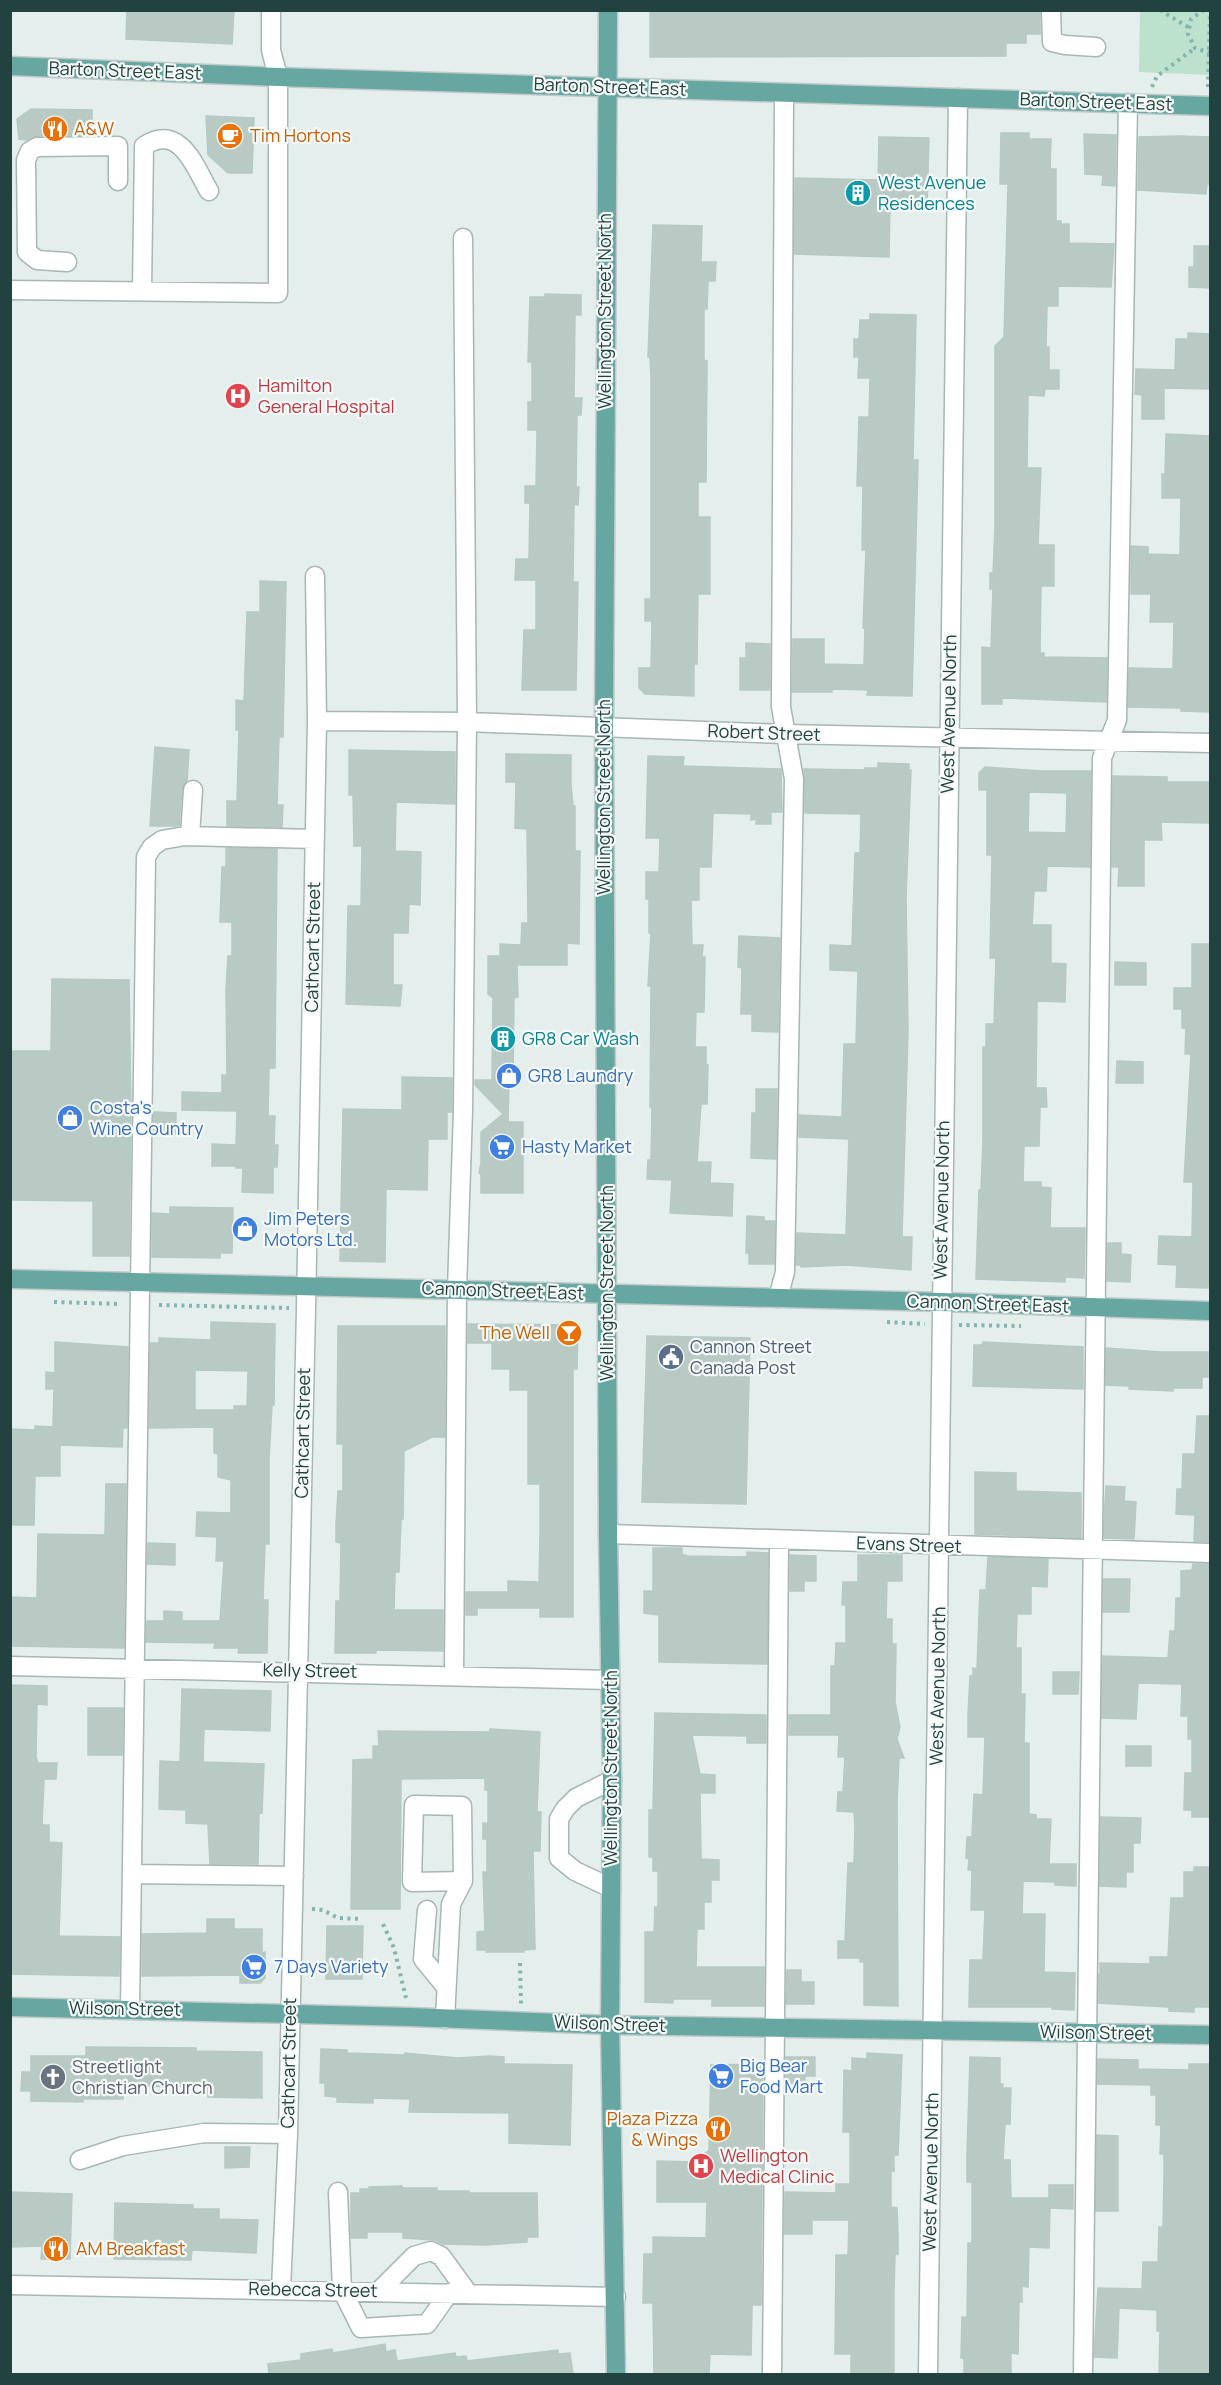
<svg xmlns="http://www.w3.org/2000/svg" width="1221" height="2385" font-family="Manrope,sans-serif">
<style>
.green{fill:#bce1cc}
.building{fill:#b9cac5;stroke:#b6c9c4;stroke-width:1.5;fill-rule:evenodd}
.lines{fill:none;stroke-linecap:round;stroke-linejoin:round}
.minor-casing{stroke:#a6b7b5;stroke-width:21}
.major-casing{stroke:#c1cac9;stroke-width:21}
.path{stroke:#83b4ad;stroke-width:4;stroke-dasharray:3 4.5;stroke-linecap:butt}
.minor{stroke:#fff;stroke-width:18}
.major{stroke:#66a7a1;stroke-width:18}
.labels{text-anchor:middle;stroke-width:4.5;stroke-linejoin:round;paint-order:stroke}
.street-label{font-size:18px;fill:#22423f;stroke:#f5faf9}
.food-label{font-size:18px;fill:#c56008;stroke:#f5faf9;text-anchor:start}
.culture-label{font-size:18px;fill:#0d838f;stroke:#f5faf9;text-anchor:start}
.health-label{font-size:18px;fill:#be3a42;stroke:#f5faf9;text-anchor:start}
.shop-label{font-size:18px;fill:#366cbe;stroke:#f5faf9;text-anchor:start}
.service-label{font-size:18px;fill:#4e5e75;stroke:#f5faf9;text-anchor:start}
.worship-label{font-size:18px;fill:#5b616d;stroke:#f5faf9;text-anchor:start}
</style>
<rect width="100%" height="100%" fill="#e4eeec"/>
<path class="green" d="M1140 11H1210V75L1139 72Z"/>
<path class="building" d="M127 10H234L232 44 126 39Z
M650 10H1040V34H1026V43H1006V56L650 57Z
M31 109 92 110V135L37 136 27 140 19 139 17 119Z
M206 116 254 118 252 173H228L208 155Z
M1001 133H1029V139H1051L1050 169H1056V221H1061V224H1069V243L1114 244 1111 287 1058 286V306H1047L1046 347H1049V370H1059V389H1045L1044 396 1028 395 1027 468H1041L1038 545H1054V586H1041L1040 653H1044V657L1107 658 1106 702 1002 698V704H982V647L991 648 993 589H990V573H993L995 528V346L1004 337 1008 184H1000Z
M1084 134 1116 135 1115 186 1102 185 1103 175 1085 174Z
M1179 136 1210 137V184H1207L1206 194 1138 190 1139 137Z
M879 137 929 138 927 206 890 205 889 257 794 254 795 178 878 180Z
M653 225 702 226 701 262H716L715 281H708L707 309H704V360L707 361 706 482H698V517H710V594H698L697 664H694V696L645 694 639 688V668H651L652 621H645V599H651V377L650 357H648Z
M1194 246H1210V288L1189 287V267H1194Z
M545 294 581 295V315H575L574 398H582L581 415H577L576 487H579L578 505 574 504 573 582H578L576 690H522L524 630H536V580H515L516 559H529L530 503H525V486H536L537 430H528V402H532V362H528L530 297H545Z
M870 314 916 315 913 460H918L912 696 867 695 868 690 832 689V692H792L793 639H824V664L864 665 865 628H863L866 550H862L863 486H857L859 417H869L870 378H858L859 357H854V339H859L860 320H870Z
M1188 333 1210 334V389L1164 388V419H1142V395L1135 394 1136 369 1175 370 1176 339H1188Z
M1166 434 1210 436V712L1181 711V708L1128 707 1129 668 1173 669 1174 622H1150L1151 594H1131V546L1148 547V554L1180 555 1181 498H1162V474H1165Z
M260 581 286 582 283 737H279L277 805H283L282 827 227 826V801H237L239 730H236V700L244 701 247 612H260Z
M746 643 770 644V690H740V658H746Z
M155 747 189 750 187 781 182 789 179 826H150Z
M349 750 455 752V804L396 802 395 851 421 852 420 905 409 904 408 933H393V985H402L400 1006 346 1004 348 906H361L362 846H354L353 795H349Z
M506 754 571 755V784L573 806H575V851H580L579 944 567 943V965H517L518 997 514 998 513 1079H509L508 1122H523V1193H481V1174L479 1173 481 1163V1132L503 1114 475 1085V1080H492L493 998 488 994V956H500V944L521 945 522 923H528L527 829 515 828 516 782H506Z
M648 756 684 757 683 766 781 769 782 812H771V824H756V819L751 820V814L713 813 711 867H699V900H691L692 945H703L702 957H705L704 1012H696L695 1047H706V1065H708L707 1104H701L697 1162H711L710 1183 733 1184 732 1216 670 1213 672 1180 647 1179 648 1160H651L652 1107H650L651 986H648L651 933H649V899H646V872H659L660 838H646Z
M878 763 909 764V770H911L906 897 908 1030 902 1237H912L911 1270 846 1265 801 1267V1265H796L797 1233 846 1235 849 1139 799 1137V1115L842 1117 844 1044H856L858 971 830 970V945L852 946 855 853H860L861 814 805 813 804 769 865 770V768H878Z
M985 767 1041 771H1091L1090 867 1047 866 1046 891H1034L1032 925H1051V963L1066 964 1065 1002 1037 1001 1036 1088H1046L1047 1107H1040L1039 1146H1024L1023 1182H1041V1187L1051 1188 1050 1228H1085L1084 1278 1065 1277V1282L976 1279 979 1190H981L983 1140V1047H986V1024H994L996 958H990L992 855H987V790H979V773ZM1029 792 1067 793 1066 833 1028 832Z
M1113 776 1167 777V782H1210V823L1161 822 1162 840H1144V886H1118L1119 867H1112Z
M226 848 277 849 275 1068H269L268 1116H275L274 1145H278L277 1167H273V1193L242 1192 243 1168H236V1166H212V1144L236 1145 237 1111 182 1110V1092L222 1093V1075H227L226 990 228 956H232V922H220L222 867H226Z
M739 936 780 938 778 1032 752 1031V1014H741L742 968 738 967Z
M1192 944H1210V1284H1208V1288L1176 1287 1177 1265 1158 1264 1159 1236 1192 1237 1193 1182H1184L1191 1054H1185L1186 1028H1182V1009H1174V988H1192Z
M1115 962 1146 963V985H1115Z
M52 979 129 980 131 1112 129 1256H93V1201L10 1200V1051H51Z
M1117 1061 1143 1062V1083H1116Z
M402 1077 452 1078V1112H447V1139H428L427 1190 386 1189 385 1262 340 1261 343 1109 402 1110Z
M756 1089H777L776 1159 751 1158 752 1113H756Z
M154 1112 176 1113V1134H153Z
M170 1207 233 1208 232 1253H220V1258L152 1257V1213L170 1214Z
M747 1216 764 1217V1221H775L774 1264H749V1253H746Z
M1107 1243H1121V1254L1131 1255 1130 1282 1107 1281Z
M211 1322 275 1324 274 1405H272L269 1459V1544H265L263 1600H268L267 1653H238L239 1648H214L215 1643 146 1642 147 1621H164V1611L182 1612V1621H220L224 1561H216L217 1537 196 1536 197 1512 231 1513V1480L218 1477V1454L214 1453V1427L149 1428 150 1343H159V1338L211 1340ZM195 1370 248 1371 247 1406H234V1410H195Z
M468 1324 578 1325 577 1369H573V1617H540V1608H477V1615H466V1592H508V1581L539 1582 540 1532V1484H528V1390H510V1369H492V1343H468Z
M338 1326H445V1437H432L404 1451 403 1519H401L399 1572H395L394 1610H443V1651L376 1650V1653H335L336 1601H340L341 1543 336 1542V1524L338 1491H343V1444H337Z
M647 1336 750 1338 746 1504 642 1502Z
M55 1342 128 1347 127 1428H123L122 1447 60 1445V1476H35L34 1525H10V1429L35 1430V1426L53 1427 54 1389H46V1372L55 1373Z
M983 1342 1083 1347V1389L973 1386 974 1345H982Z
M1106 1348 1161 1352H1208V1377H1202V1388H1173V1391L1129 1389V1386L1105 1385Z
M1197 1416H1210V1542L1194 1541 1195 1515 1176 1514 1177 1489H1182L1183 1454H1195Z
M975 1472 1016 1473V1491L1081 1493V1538L975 1534Z
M106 1484H126L124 1648 10 1646V1597L37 1598 38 1534 105 1535Z
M1106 1486 1125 1487 1124 1501 1136 1502 1134 1539 1103 1538Z
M148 1543 175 1544V1565L147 1564Z
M653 1548H682V1554L688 1556 747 1557V1552L768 1553 767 1664 659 1662V1615L644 1613V1591H653Z
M790 1555 816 1556V1581H804V1591H790Z
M858 1555H902V1581H887L886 1619H892V1644H896L895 1702 900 1727 897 1739 904 1758H899L897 1803 898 2006 864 2005V1962H860V1958H838V1941H845L848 1863H854L855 1826 854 1812 837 1811 838 1792H843L845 1757H838L839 1735H789V1715H831V1666H835L836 1643H846V1605H842L843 1582H858Z
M988 1557 1048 1559 1047 1587 1031 1586V1614H1017L1016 1648H1021V1694H1025L1024 1743H1029V1814L1036 1815V1819H1051L1049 1864H1076V1886L1055 1885V1882L1023 1881 1022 1914H1045L1044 1972 1075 1973 1074 2010 1052 2009V2007H969L970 1960H983L985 1910H971L972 1870H968L969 1859 966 1858 967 1837H972L974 1794 983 1795 985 1737H968V1715L970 1676H973V1668L977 1669 980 1590H986Z
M1193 1564H1210V1817H1192V1810H1184L1185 1773H1192V1739H1188V1716H1181L1182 1684 1138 1683 1136 1719 1101 1718V1656L1168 1658 1170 1631H1175L1176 1598H1181V1571L1192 1570Z
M1102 1579H1130L1129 1612H1102Z
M1053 1672H1079L1078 1694H1053Z
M10 1685 47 1686V1705L37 1704 36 1757 38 1763H57L56 1779H44L42 1825H49V1842L62 1843 59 1936 120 1937 119 1976 10 1974Z
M182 1689 271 1691 270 1731 204 1729 203 1762 264 1764 262 1813 259 1812 258 1864H210L208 1824 186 1823V1810L159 1809 160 1761 180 1762Z
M88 1708H123L122 1755H88Z
M655 1713 766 1715V1743H747V1736L692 1735 700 1774 715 1775V1793H700L701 1859 719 1860V1880H711V1902H704V1929H697L696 1967H764V2006H712V1999H673V2003L645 2002V1932H654L655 1907H658V1871H653V1857H649V1810H653Z
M490 1729 540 1732 537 1812H541L540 1851H533L535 1949 524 1950V1952H486V1950H477V1932L485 1931 483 1872H487V1839H483V1823H488V1790H485V1778L401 1779 400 1909H351L353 1760 373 1759V1746H379L378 1731 490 1732Z
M1126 1746H1151V1766H1126Z
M1100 1817 1141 1818 1140 1843H1133V1872H1126V1887L1098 1886Z
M1194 1867H1210V2007H1194V2012L1169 2011V2007L1097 2003V1974H1100V1963L1150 1964V1957H1168L1171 1898H1184V1872H1194Z
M207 1919H234V1929H262V1953L265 1952V1978L260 1983H240V1975L142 1976V1934L207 1933Z
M327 1926H363L362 1979H326Z
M787 1970H801V1982H814V2004H786Z
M86 2047 196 2048V2051L262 2052V2098L208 2097V2088H204V2087L123 2086V2099H83V2102L31 2101V2091H21L22 2072H31V2056H86Z
M321 2049 347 2050V2053L406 2055 405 2053 458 2058 490 2056 504 2057V2064L572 2065 570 2145 509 2143V2113L409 2112 410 2099 373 2098V2103L337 2102V2097L325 2096V2083H320Z
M867 2053 902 2055 898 2155H894V2171H891V2207L897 2208 898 2234V2254H895L894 2290V2373L891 2374H851V2354H835L836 2255H848L849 2220H812V2234H784L785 2192 836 2193V2184H850V2132H843L844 2070 852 2071V2058L867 2059Z
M786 2057H815V2076H805V2090H786Z
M970 2057 1000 2058V2084H1003L1002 2088H1011L1010 2124H1005L1003 2160H1010L1011 2198H1049V2185H1073V2209L1050 2208 1049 2248 1029 2247 1028 2287 1022 2286V2302H1019L1018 2354 1011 2353V2374H964V2358H961L962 2317H967L968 2243H972V2182H967V2156Z
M1097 2059 1138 2060V2069L1189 2070V2064H1210V2374H1159L1160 2331H1157V2310L1119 2308 1117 2358 1094 2357 1098 2288 1142 2289 1143 2262H1158L1159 2227H1163L1164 2179V2154H1160L1161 2125H1156V2095H1151V2085L1096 2084Z
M763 2064 761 2305H752L751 2355 710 2354 709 2374H654L653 2303H643L644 2254H653V2237L706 2238 707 2202H657V2161L695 2162 709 2150 711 2065Z
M1096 2135 1118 2136V2211H1095Z
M225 2147H250L249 2167 225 2168Z
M402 2186V2188H437V2191H469V2193H537L538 2237H527V2242L485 2245 443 2244 436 2240 403 2238V2232H367V2238H351V2193H360V2189H369V2187Z
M10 2192 72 2194 70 2259H41L42 2246 10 2247Z
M115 2203 193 2205V2209H219V2219L258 2220 256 2253 192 2250 191 2260 114 2259Z
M385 2344 386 2352 395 2350 397 2361 455 2353 456 2357 466 2356 467 2361 558 2350V2354L570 2353 573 2374H269L268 2364 301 2360V2354L332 2349 333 2353Z"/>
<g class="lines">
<g class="minor-casing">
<path id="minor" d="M1051 10 1052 42 1065 45 1096 47
M67 262 37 260 27 252 26 160 30 151 37 147 118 146V181
M10 290 278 293V77L271 50V10
M142 291 144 146C180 123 194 165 209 191
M317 721 467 722 785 734 1210 743
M190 836 193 790
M778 1298 785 1272 794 779 781 707 784 93
M608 1534 1210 1553
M10 1666 610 1680
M454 1675 457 1289 463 1111 467 722 463 238
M132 1874 294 1876
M611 1888 575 1871 559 1858V1819L565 1809 576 1798 612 1780
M427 1910 423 1959 446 1987
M130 2009 146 857 152 847 162 840 185 836 315 839
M445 2019 451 1904 463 1881 462 1806 414 1805 412 1882 463 1881
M80 2160 123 2146 204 2133 288 2134
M338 2192 342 2290 361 2328 427 2324 449 2293
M10 2285 616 2297
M281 2289 288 2134 306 1308 317 721 315 576
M379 2291 414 2256 431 2251 441 2256 468 2293
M772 2374 779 1541
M928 2374 958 98
M1083 2374C1085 1836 1097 1297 1102 758L1117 720 1128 103"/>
</g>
<g class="major-casing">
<path id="major" d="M608 10 604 726 608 1534 612 1780 610 2025 616 2374
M10 66 278 77 1210 106
M10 1279 941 1302 1210 1311
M10 2007 410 2017 610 2025 1210 2035"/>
</g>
<path class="path" d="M1160 10 1188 27
M1204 10 1191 19 1188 34 1195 48 1210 53
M1152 87 1157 76 1195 48
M1208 87 1210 10
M54 1302 121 1304
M159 1305 289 1308
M887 1322 925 1324
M959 1325 1021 1326
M312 1909 323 1910 338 1918 361 1919
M383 1924 394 1948 406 1998
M520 1963 521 2004"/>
<use href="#minor" class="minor"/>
<use href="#major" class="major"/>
</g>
<defs>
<g id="restaurant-disc" transform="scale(1.35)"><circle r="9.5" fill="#e8710a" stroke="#f5faf9"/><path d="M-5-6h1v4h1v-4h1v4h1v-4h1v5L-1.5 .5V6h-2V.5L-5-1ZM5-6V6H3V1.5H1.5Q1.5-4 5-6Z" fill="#fff"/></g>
<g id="cafe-disc" transform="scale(1.35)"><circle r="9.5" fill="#e8710a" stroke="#f5faf9"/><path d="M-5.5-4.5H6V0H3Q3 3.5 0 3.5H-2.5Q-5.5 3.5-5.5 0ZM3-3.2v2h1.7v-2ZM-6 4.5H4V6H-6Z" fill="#fff"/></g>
<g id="building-disc" transform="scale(1.35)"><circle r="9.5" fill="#0f9aa8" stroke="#f5faf9"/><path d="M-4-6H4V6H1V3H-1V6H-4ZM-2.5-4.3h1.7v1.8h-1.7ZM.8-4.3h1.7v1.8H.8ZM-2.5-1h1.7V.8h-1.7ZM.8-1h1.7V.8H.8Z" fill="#fff"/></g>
<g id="hospital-disc" transform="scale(1.35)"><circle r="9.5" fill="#e0444e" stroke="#f5faf9"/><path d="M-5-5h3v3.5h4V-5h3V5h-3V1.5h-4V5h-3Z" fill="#fff"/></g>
<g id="shop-disc" transform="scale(1.35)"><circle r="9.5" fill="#3f7fe0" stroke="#f5faf9"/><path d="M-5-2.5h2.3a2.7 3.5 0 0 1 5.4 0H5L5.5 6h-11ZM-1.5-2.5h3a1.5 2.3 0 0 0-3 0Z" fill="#fff"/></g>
<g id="supermarket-disc" transform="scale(1.35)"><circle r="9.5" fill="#3f7fe0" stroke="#f5faf9"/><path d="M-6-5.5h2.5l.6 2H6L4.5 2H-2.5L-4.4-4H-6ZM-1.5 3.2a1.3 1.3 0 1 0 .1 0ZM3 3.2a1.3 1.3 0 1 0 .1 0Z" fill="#fff"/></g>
<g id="bar-disc" transform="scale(1.35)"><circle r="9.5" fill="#e8710a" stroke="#f5faf9"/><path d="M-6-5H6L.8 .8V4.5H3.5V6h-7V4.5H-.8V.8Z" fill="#fff"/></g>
<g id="civic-disc" transform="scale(1.35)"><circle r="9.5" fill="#5c6f8a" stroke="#f5faf9"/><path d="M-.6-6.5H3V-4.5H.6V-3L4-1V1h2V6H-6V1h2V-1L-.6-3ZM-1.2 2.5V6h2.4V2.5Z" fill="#fff"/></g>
<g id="church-disc" transform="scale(1.35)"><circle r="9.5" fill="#6b7280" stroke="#f5faf9"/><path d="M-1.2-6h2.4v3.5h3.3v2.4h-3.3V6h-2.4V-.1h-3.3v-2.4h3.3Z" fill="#fff"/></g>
</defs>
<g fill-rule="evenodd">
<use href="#restaurant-disc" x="55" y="129"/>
<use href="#cafe-disc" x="230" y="136"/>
<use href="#building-disc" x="858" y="193"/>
<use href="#hospital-disc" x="238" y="396"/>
<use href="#building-disc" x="503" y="1039"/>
<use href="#shop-disc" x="509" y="1076"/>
<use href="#shop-disc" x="70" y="1118"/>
<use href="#supermarket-disc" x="502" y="1147"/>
<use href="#shop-disc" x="245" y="1229"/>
<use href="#bar-disc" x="569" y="1333"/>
<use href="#civic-disc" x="671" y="1357"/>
<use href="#supermarket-disc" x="254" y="1967"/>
<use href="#supermarket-disc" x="721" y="2076"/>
<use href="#church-disc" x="53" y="2077"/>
<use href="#restaurant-disc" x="718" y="2129"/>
<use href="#hospital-disc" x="701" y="2166"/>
<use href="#restaurant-disc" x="56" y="2249"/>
</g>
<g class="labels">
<g class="street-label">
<text transform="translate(125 71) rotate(2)" y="6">Barton Street East</text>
<text transform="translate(610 87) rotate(2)" y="6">Barton Street East</text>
<text transform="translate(1096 102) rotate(2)" y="6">Barton Street East</text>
<text transform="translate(605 311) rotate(-90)" y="6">Wellington Street North</text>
<text transform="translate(949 714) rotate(-89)" y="6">West Avenue North</text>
<text transform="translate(764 733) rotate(2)" y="6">Robert Street</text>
<text transform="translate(604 797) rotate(-90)" y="6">Wellington Street North</text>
<text transform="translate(313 947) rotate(-89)" y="6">Cathcart Street</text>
<text transform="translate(942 1200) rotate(-89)" y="6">West Avenue North</text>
<text transform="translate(607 1283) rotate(-90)" y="6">Wellington Street North</text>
<text transform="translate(503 1291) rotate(2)" y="6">Cannon Street East</text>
<text transform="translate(988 1304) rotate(2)" y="6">Cannon Street East</text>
<text transform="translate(303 1433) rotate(-89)" y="6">Cathcart Street</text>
<text transform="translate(909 1545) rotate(2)" y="6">Evans Street</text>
<text transform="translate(310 1671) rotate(1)" y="6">Kelly Street</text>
<text transform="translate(938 1686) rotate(-89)" y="6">West Avenue North</text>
<text transform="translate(611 1768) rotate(-90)" y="6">Wellington Street North</text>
<text transform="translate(125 2009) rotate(1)" y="6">Wilson Street</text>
<text transform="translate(610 2024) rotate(2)" y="6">Wilson Street</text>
<text transform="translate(1096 2033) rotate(1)" y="6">Wilson Street</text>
<text transform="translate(289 2063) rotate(-89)" y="6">Cathcart Street</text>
<text transform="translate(931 2172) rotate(-89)" y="6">West Avenue North</text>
<text transform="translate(313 2290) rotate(1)" y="6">Rebecca Street</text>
</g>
<g class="food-label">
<text x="74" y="135">A&amp;W</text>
<text x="250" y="142">Tim Hortons</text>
<text x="550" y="1339" text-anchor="end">The Well</text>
<text x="698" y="2125" text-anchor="end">Plaza Pizza<tspan x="698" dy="21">&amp; Wings</tspan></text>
<text x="76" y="2255">AM Breakfast</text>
</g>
<g class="culture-label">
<text x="878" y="189">West Avenue<tspan x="878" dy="21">Residences</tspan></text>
<text x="522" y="1045">GR8 Car Wash</text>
</g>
<g class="health-label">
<text x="258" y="392">Hamilton<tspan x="258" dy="21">General Hospital</tspan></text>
<text x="720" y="2162">Wellington<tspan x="720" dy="21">Medical Clinic</tspan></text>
</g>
<g class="shop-label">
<text x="528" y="1082">GR8 Laundry</text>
<text x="90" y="1114">Costa's<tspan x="90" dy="21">Wine Country</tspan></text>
<text x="522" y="1153">Hasty Market</text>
<text x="264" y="1225">Jim Peters<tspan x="264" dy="21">Motors Ltd.</tspan></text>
<text x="274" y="1973">7 Days Variety</text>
<text x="740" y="2072">Big Bear<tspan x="740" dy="21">Food Mart</tspan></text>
</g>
<g class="service-label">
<text x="690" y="1353">Cannon Street<tspan x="690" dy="21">Canada Post</tspan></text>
</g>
<g class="worship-label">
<text x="72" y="2073">Streetlight<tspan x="72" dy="21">Christian Church</tspan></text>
</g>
</g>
<rect width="1221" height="2385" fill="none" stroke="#22423f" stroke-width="24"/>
</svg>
